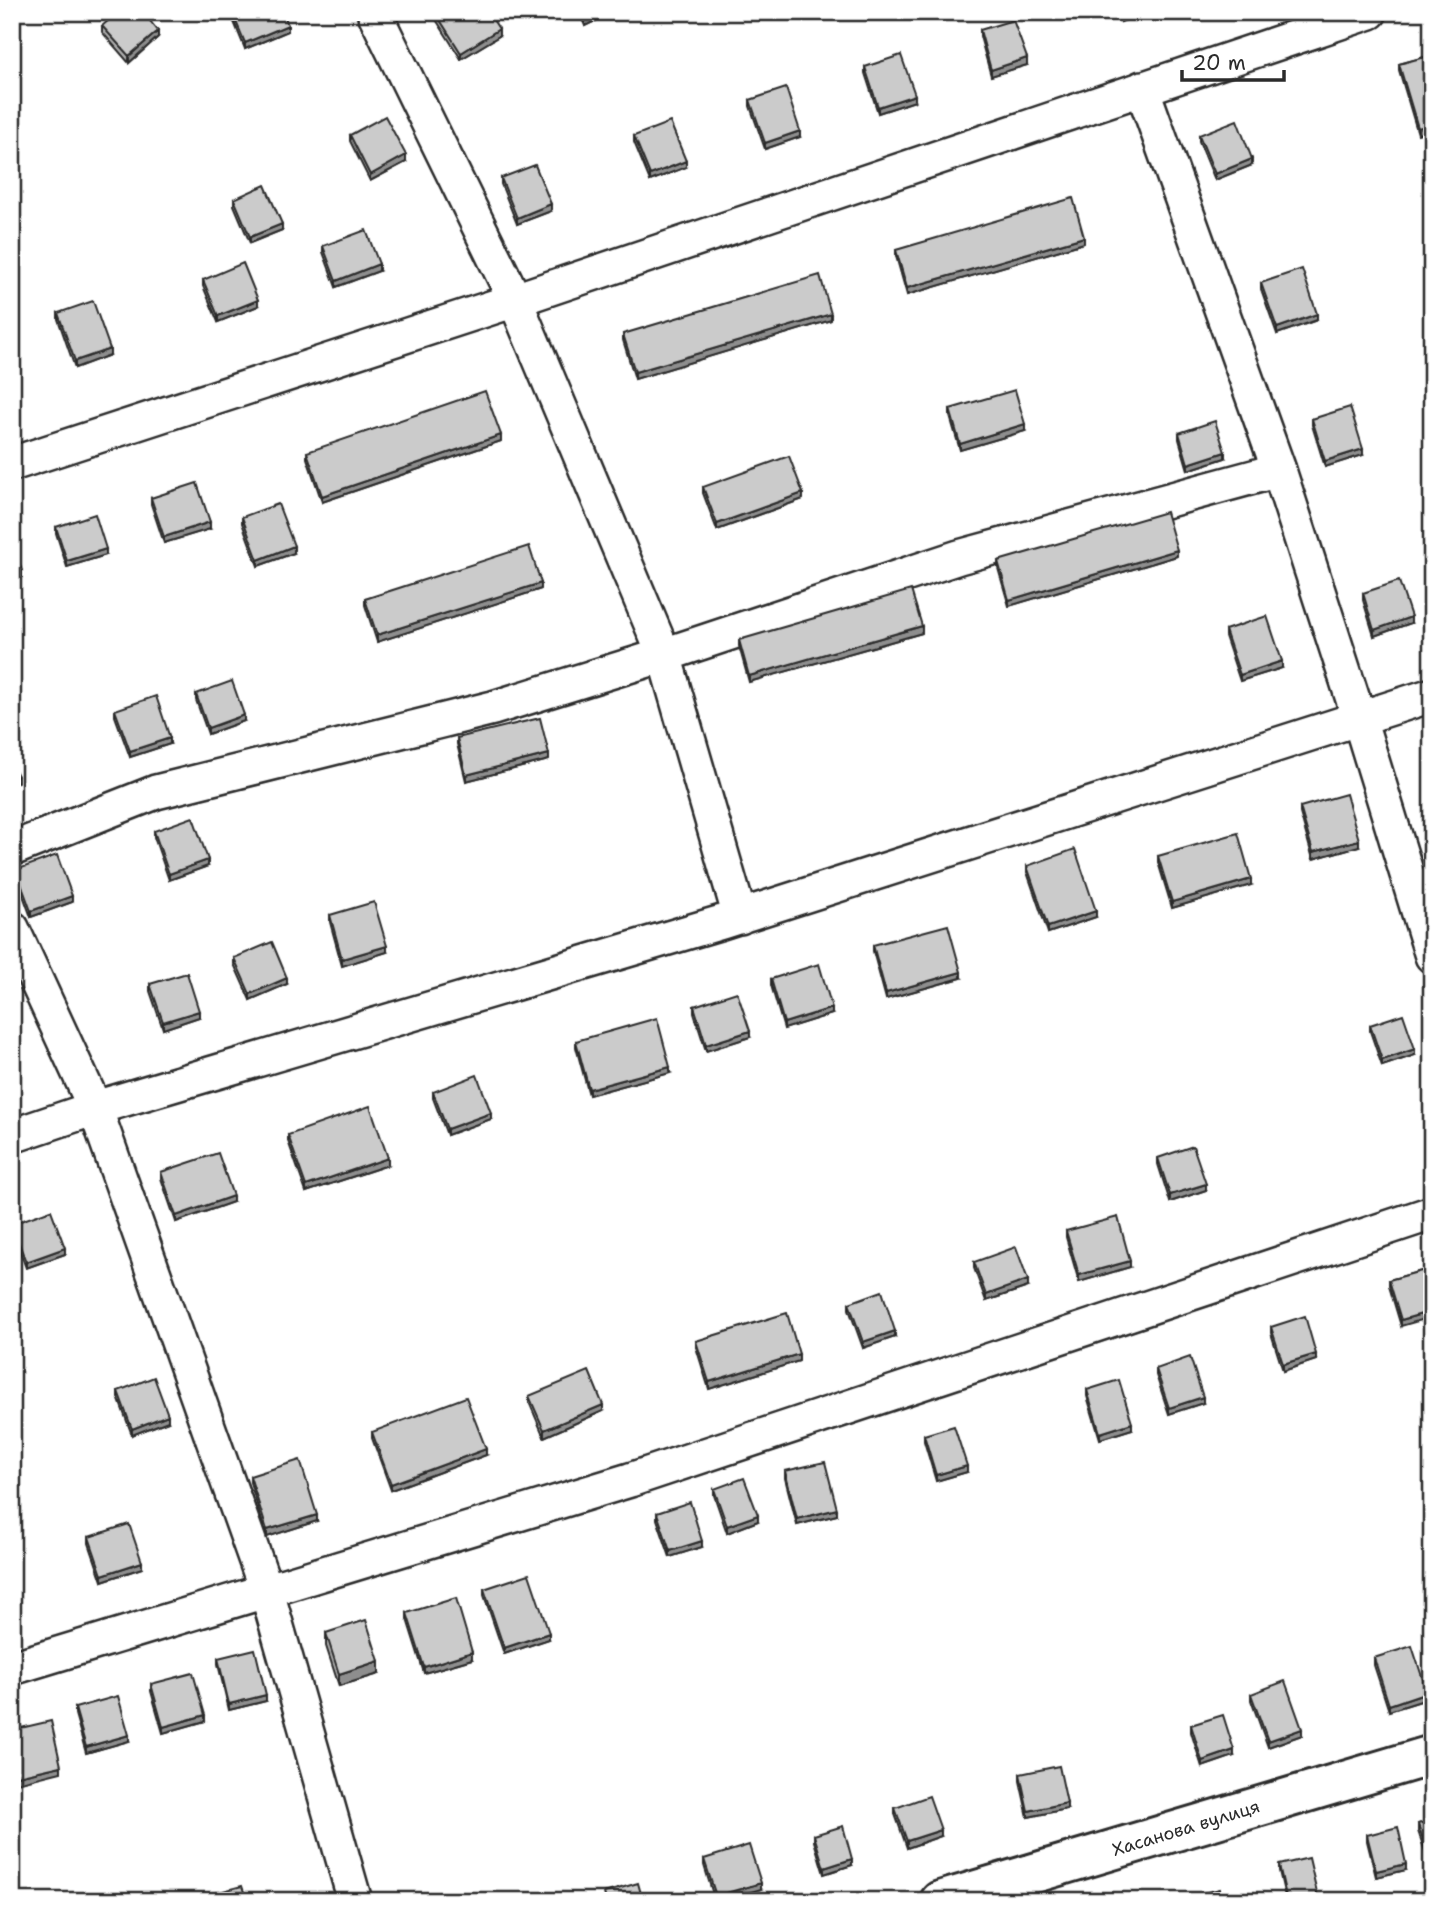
<svg xmlns="http://www.w3.org/2000/svg" width="1444" height="1913" font-family="'Shantell Sans',sans-serif">
<style>
.lines{fill:none;stroke-linecap:round;stroke-linejoin:round}
.minor-casing{stroke:#2b2b2b;stroke-width:38}
.tertiary-casing{stroke:#2b2b2b;stroke-width:44}
.minor{stroke:#fff;stroke-width:33}
.tertiary{stroke:#fff;stroke-width:38}
.wall{fill:#afafaf;stroke:#2b2b2b;stroke-width:2}
.shaded-wall{fill:#8e8e8e;stroke:#2b2b2b;stroke-width:2}
.building{fill:#cbcbcb;stroke:#2b2b2b;stroke-width:2}
.labels{text-anchor:middle;stroke-width:5;stroke-linejoin:round;paint-order:stroke}
.street-label{font-size:18px;fill:#2b2b2b;stroke:#fff}
</style>
<rect width="100%" height="100%" fill="#fff"/>
<filter id="ink" filterUnits="userSpaceOnUse"><feTurbulence type="fractalNoise" baseFrequency=".0143" numOctaves="2"/><feDisplacementMap in="SourceGraphic" scale="14" xChannelSelector="R" yChannelSelector="G"/><feConvolveMatrix kernelMatrix="1 2 1 2 8 2 1 2 1" color-interpolation-filters="sRGB"/></filter>
<g filter="url(#ink)">
<g class="lines">
<g class="minor-casing">
<path id="minor" d="M374 12 515 300 664 655 740 917
M1142 88 1279 470 1359 718 1432 956
M12 464 515 300 1370 12
M12 849 156 792 493 708 664 655 959 557 1279 470
M12 928 95 1108 267 1592 355 1901
M12 1136 95 1108 722 922 1432 695
M12 1668 630 1480 1432 1213"/>
</g>
<g class="tertiary-casing">
<path id="tertiary" d="M940 1901 1432 1755"/>
</g>
<use href="#minor" class="minor"/>
<use href="#tertiary" class="tertiary"/>
</g>
<path class="wall" d="M230 12H283L288 31 245 49Z
M435 12 499 36 461 59 435 18Z
M579 12H614L585 26Z
M102 26 158 37 129 63 102 32Z
M980 30 1027 65 991 76 980 36Z
M1428 56 1418 134 1399 70V64Z
M865 67 915 101 878 113 865 73Z
M750 100 800 137 765 149 750 106Z
M350 135 406 162 370 181 350 141Z
M1199 135 1252 165 1215 180 1199 141Z
M634 136 686 167 650 181 634 142Z
M501 178 551 211 517 224 501 184Z
M234 199 282 230 250 243 234 205Z
M1084 243 907 295 896 256V250Z
M323 246 379 271 336 287 323 252Z
M203 280 258 306 218 322 203 286Z
M1261 283 1317 320 1277 334 1261 289Z
M58 313 110 355 75 368 58 319Z
M831 320 635 379 623 340V334Z
M950 409 1025 431 960 450 950 416Z
M1312 419 1363 455 1325 467 1312 425Z
M1179 433 1225 458 1188 470 1179 439Z
M501 441 322 502 307 458V452Z
M703 487 803 499 717 530 703 493Z
M151 498 210 529 164 543 151 504Z
M242 517 294 553 258 566 242 523Z
M56 527 106 555 67 567 56 533Z
M1177 556 1009 606 998 568V561Z
M541 589 377 642 365 605V599Z
M1363 593 1411 623 1374 636 1363 600Z
M1225 630 1282 668 1240 681 1225 636Z
M922 633 749 682 739 646V640Z
M196 694 244 721 208 734 196 700Z
M115 710 170 744 130 757 115 716Z
M457 738 549 760 466 781 457 744Z
M1300 807 1359 846 1313 859 1300 813Z
M154 831 208 866 169 880 154 837Z
M1158 856 1251 885 1172 908 1158 862Z
M1027 866 1096 917 1048 933 1027 872Z
M16 870 72 902 31 917 16 876Z
M330 915 387 952 342 966 330 922Z
M873 945 961 978 886 999 873 951Z
M234 958 287 984 250 1000 234 964Z
M771 979 832 1014 784 1029 771 985Z
M150 984 199 1017 163 1029 150 991Z
M694 1006 750 1037 706 1051 694 1013Z
M1370 1025 1415 1055 1382 1066 1370 1031Z
M576 1041 670 1073 589 1095 576 1047Z
M433 1092 491 1119 447 1135 433 1098Z
M288 1135 388 1165 306 1192 288 1141Z
M1158 1158 1206 1190 1170 1202 1158 1164Z
M161 1172 233 1202 176 1222 161 1178Z
M12 1224 65 1254 26 1268 12 1230Z
M1066 1231 1130 1267 1079 1282 1066 1237Z
M974 1262 1028 1287 986 1301 974 1268Z
M1425 1270 1401 1326 1389 1286V1280Z
M849 1303 895 1337 863 1348 849 1309Z
M1271 1327 1316 1360 1283 1371 1271 1333Z
M696 1341 799 1361 709 1389 696 1347Z
M1156 1369 1203 1403 1169 1414 1156 1375Z
M1087 1390 1132 1429 1100 1439 1087 1396Z
M118 1391 168 1421 132 1435 118 1397Z
M529 1396 603 1411 544 1437 529 1402Z
M372 1432 486 1455 391 1490 372 1438Z
M924 1435 967 1472 936 1481 924 1441Z
M785 1471 837 1515 797 1525 785 1478Z
M250 1476 317 1521 267 1537 250 1482Z
M714 1489 758 1521 727 1533 714 1495Z
M657 1513 702 1547 670 1557 657 1519Z
M89 1537 142 1568 102 1581 89 1543Z
M484 1589 549 1639 504 1654 484 1595Z
M407 1613 472 1659 424 1673 407 1619Z
M326 1633 379 1674 339 1686 326 1646Z
M218 1658 266 1701 229 1710 218 1664Z
M1374 1658 1427 1699 1389 1711 1374 1665Z
M151 1684 205 1721 163 1733 151 1691Z
M1251 1694 1302 1735 1268 1747 1251 1700Z
M75 1708 129 1741 86 1753 75 1714Z
M1191 1725 1234 1756 1202 1767 1191 1732Z
M1020 1774 1067 1809 1028 1817 1020 1781Z
M895 1808 941 1836 907 1848 895 1814Z
M1432 1820V1862L1429 1863 1418 1831V1824Z
M814 1835 852 1865 824 1874 814 1841Z
M1367 1835 1406 1870 1376 1877 1367 1841Z
M704 1859 761 1889 721 1901H715L704 1865Z
M1279 1865 1319 1901H1286L1279 1871Z"/>
<path class="shaded-wall" d="M601 12H614L585 26V20Z
M1130 12H1146L1121 22V15Z
M288 25V31L245 49V43Z
M499 29V36L461 59V53Z
M158 31V37L129 63V56Z
M1027 58V65L991 76V70Z
M915 95V101L878 113V107Z
M1432 124V130L1418 134V128Z
M800 131V137L765 149V143Z
M406 155V162L370 181V175Z
M1252 159V165L1215 180V174Z
M686 161V167L650 181V175Z
M551 204V211L517 224V218Z
M282 224V230L250 243V237Z
M1084 237V243L907 295V288Z
M379 264V271L336 287V281Z
M258 300V306L218 322V316Z
M831 314V320L635 379V372Z
M1317 314V320L1277 334V328Z
M110 349V355L75 368V361Z
M1025 424V431L960 450V444Z
M501 435V441L322 502V496Z
M1363 449V455L1325 467V461Z
M1225 452V458L1188 470V464Z
M803 493V499L717 530V524Z
M210 522V529L164 543V537Z
M294 546V553L258 566V560Z
M106 549V555L67 567V561Z
M1177 550V556L1009 606V600Z
M22 571V577L12 581V575Z
M541 583V589L377 642V635Z
M1411 617V623L1374 636V630Z
M922 626V633L749 682V676Z
M1282 661V668L1240 681V675Z
M244 715V721L208 734V728Z
M170 738V744L130 757V751Z
M549 754V760L466 781V775Z
M18 776V782L12 785V779Z
M1359 840V846L1313 859V852Z
M208 860V866L169 880V874Z
M1251 879V885L1172 908V902Z
M72 896V902L31 917V911Z
M1096 911V917L1048 933V927Z
M387 946V952L342 966V959Z
M961 972V978L886 999V993Z
M287 978V984L250 1000V994Z
M832 1008V1014L784 1029V1023Z
M199 1011V1017L163 1029V1022Z
M750 1031V1037L706 1051V1045Z
M1415 1049V1055L1382 1066V1060Z
M670 1067V1073L589 1095V1089Z
M491 1113V1119L447 1135V1129Z
M388 1158V1165L306 1192V1186Z
M1206 1184V1190L1170 1202V1195Z
M233 1196V1202L176 1222V1216Z
M65 1248V1254L26 1268V1262Z
M1130 1261V1267L1079 1282V1275Z
M1028 1280V1287L986 1301V1295Z
M1432 1311V1317L1401 1326V1320Z
M895 1331V1337L863 1348V1342Z
M799 1354V1361L709 1389V1382Z
M1316 1354V1360L1283 1371V1364Z
M1203 1397V1403L1169 1414V1408Z
M603 1405V1411L544 1437V1430Z
M168 1415V1421L132 1435V1429Z
M1132 1423V1429L1100 1439V1433Z
M486 1449V1455L391 1490V1484Z
M967 1466V1472L936 1481V1475Z
M837 1509V1515L797 1525V1519Z
M317 1515V1521L267 1537V1530Z
M758 1515V1521L727 1533V1526Z
M702 1541V1547L670 1557V1551Z
M142 1562V1568L102 1581V1575Z
M549 1633V1639L504 1654V1648Z
M472 1652V1659L424 1673V1667Z
M379 1661V1674L339 1686V1674Z
M1427 1692V1699L1389 1711V1705Z
M266 1695V1701L229 1710V1704Z
M205 1715V1721L163 1733V1727Z
M1302 1729V1735L1268 1747V1741Z
M129 1735V1741L86 1753V1747Z
M1234 1750V1756L1202 1767V1761Z
M61 1766V1772L13 1784V1777Z
M1067 1803V1809L1028 1817V1811Z
M941 1830V1836L907 1848V1841Z
M852 1859V1865L824 1874V1868Z
M1406 1864V1870L1376 1877V1871Z
M761 1883V1889L721 1901H716V1896Z"/>
<path class="building" d="M118 12H143L158 31 129 56 102 26Z
M232 12H283L288 25 245 43Z
M435 12H488L499 29 461 53Z
M582 12H601L585 20Z
M1013 20 1027 58 991 70 980 30Z
M901 55 915 95 878 107 865 67Z
M1428 56 1432 69V124L1418 128 1399 64Z
M786 88 800 131 765 143 750 100Z
M385 116 406 155 370 175 350 135Z
M1237 120 1252 159 1215 174 1199 135Z
M670 122 686 161 650 175 634 136Z
M535 165 551 204 517 218 501 178Z
M265 185 282 224 250 237 234 199Z
M1073 198 1084 237 907 288 896 250Z
M366 230 379 264 336 281 323 246Z
M243 263 258 300 218 316 203 280Z
M1302 269 1317 314 1277 328 1261 283Z
M820 275 831 314 635 372 623 334Z
M93 301 110 349 75 361 58 313Z
M1015 390 1025 424 960 444 950 409Z
M485 391 501 435 322 496 307 452Z
M1350 407 1363 449 1325 461 1312 419Z
M1215 421 1225 452 1188 464 1179 433Z
M789 456 803 493 717 524 703 487Z
M197 483 210 522 164 537 151 498Z
M278 504 294 546 258 560 242 517Z
M1166 512 1177 550 1009 600 998 561Z
M95 514 106 549 67 561 56 527Z
M12 543 22 571 12 575Z
M529 546 541 583 377 635 365 599Z
M1399 581 1411 617 1374 630 1363 593Z
M911 590 922 626 749 676 739 640Z
M1267 616 1282 661 1240 675 1225 630Z
M232 681 244 715 208 728 196 694Z
M156 696 170 738 130 751 115 710Z
M540 718 549 754 466 775 457 738Z
M12 764 18 776 12 779Z
M1346 794 1359 840 1313 852 1300 807Z
M193 817 208 860 169 874 154 831Z
M1238 833 1251 879 1172 902 1158 856Z
M1075 849 1096 911 1048 927 1027 866Z
M57 855 72 896 31 911 16 870Z
M374 902 387 946 342 959 330 915Z
M948 925 961 972 886 993 873 945Z
M272 942 287 978 250 994 234 958Z
M819 964 832 1008 784 1023 771 979Z
M187 973 199 1011 163 1022 150 984Z
M737 992 750 1031 706 1045 694 1006Z
M1403 1014 1415 1049 1382 1060 1370 1025Z
M657 1018 670 1067 589 1089 576 1041Z
M477 1075 491 1113 447 1129 433 1092Z
M370 1106 388 1158 306 1186 288 1135Z
M1193 1146 1206 1184 1170 1195 1158 1158Z
M218 1153 233 1196 176 1216 161 1172Z
M51 1210 65 1248 26 1262 12 1224Z
M1118 1217 1130 1261 1079 1275 1066 1231Z
M1016 1247 1028 1280 986 1295 974 1262Z
M1425 1270 1432 1292V1311L1401 1320 1389 1280Z
M882 1291 895 1331 863 1342 849 1303Z
M787 1313 799 1354 709 1382 696 1341Z
M1305 1316 1316 1354 1283 1364 1271 1327Z
M1190 1357 1203 1397 1169 1408 1156 1369Z
M589 1371 603 1405 544 1430 529 1396Z
M154 1377 168 1415 132 1429 118 1391Z
M1119 1380 1132 1423 1100 1433 1087 1390Z
M466 1397 486 1449 391 1484 372 1432Z
M954 1426 967 1466 936 1475 924 1435Z
M300 1460 317 1515 267 1530 250 1476Z
M825 1462 837 1509 797 1519 785 1471Z
M744 1478 758 1515 727 1526 714 1489Z
M690 1502 702 1541 670 1551 657 1513Z
M129 1524 142 1562 102 1575 89 1537Z
M529 1574 549 1633 504 1648 484 1589Z
M456 1598 472 1652 424 1667 407 1613Z
M366 1620 379 1661 339 1674 326 1633Z
M1412 1646 1427 1692 1389 1705 1374 1658Z
M255 1649 266 1695 229 1704 218 1658Z
M193 1673 205 1715 163 1727 151 1684Z
M1285 1681 1302 1729 1268 1741 1251 1694Z
M118 1696 129 1735 86 1747 75 1708Z
M1223 1715 1234 1750 1202 1761 1191 1725Z
M51 1721 61 1766 13 1777 12 1730Z
M1059 1766 1067 1803 1028 1811 1020 1774Z
M929 1796 941 1830 907 1841 895 1808Z
M1432 1820V1856L1429 1857 1418 1824Z
M843 1826 852 1859 824 1868 814 1835Z
M1398 1827 1406 1864 1376 1871 1367 1835Z
M749 1845 761 1883 716 1896 704 1859Z
M1309 1858 1319 1901H1287L1279 1865Z
M638 1883 643 1901H606L604 1893Z
M242 1886 247 1901H205L204 1896Z
M1220 1889 1223 1901H1183L1182 1898Z"/>
</g>
<g class="labels">
<g class="street-label">
<text transform="translate(1186 1828) rotate(-17)" y="6">Хасанова вулиця</text>
</g>
</g>
<rect width="1444" height="1913" fill="none" stroke="#fff" stroke-width="42"/>
<rect x="21" y="21" width="1402" height="1871" fill="none" stroke="#2b2b2b" stroke-width="2.5" filter="url(#ink)"/>
<path d="M1182 70v10h102v-10" fill="none" stroke="#2b2b2b" stroke-width="3.5"/>
<text x="1192" y="70" font-size="21" fill="#2b2b2b" stroke="#ffffff" stroke-width="5" paint-order="stroke">20 m</text>
</svg>
